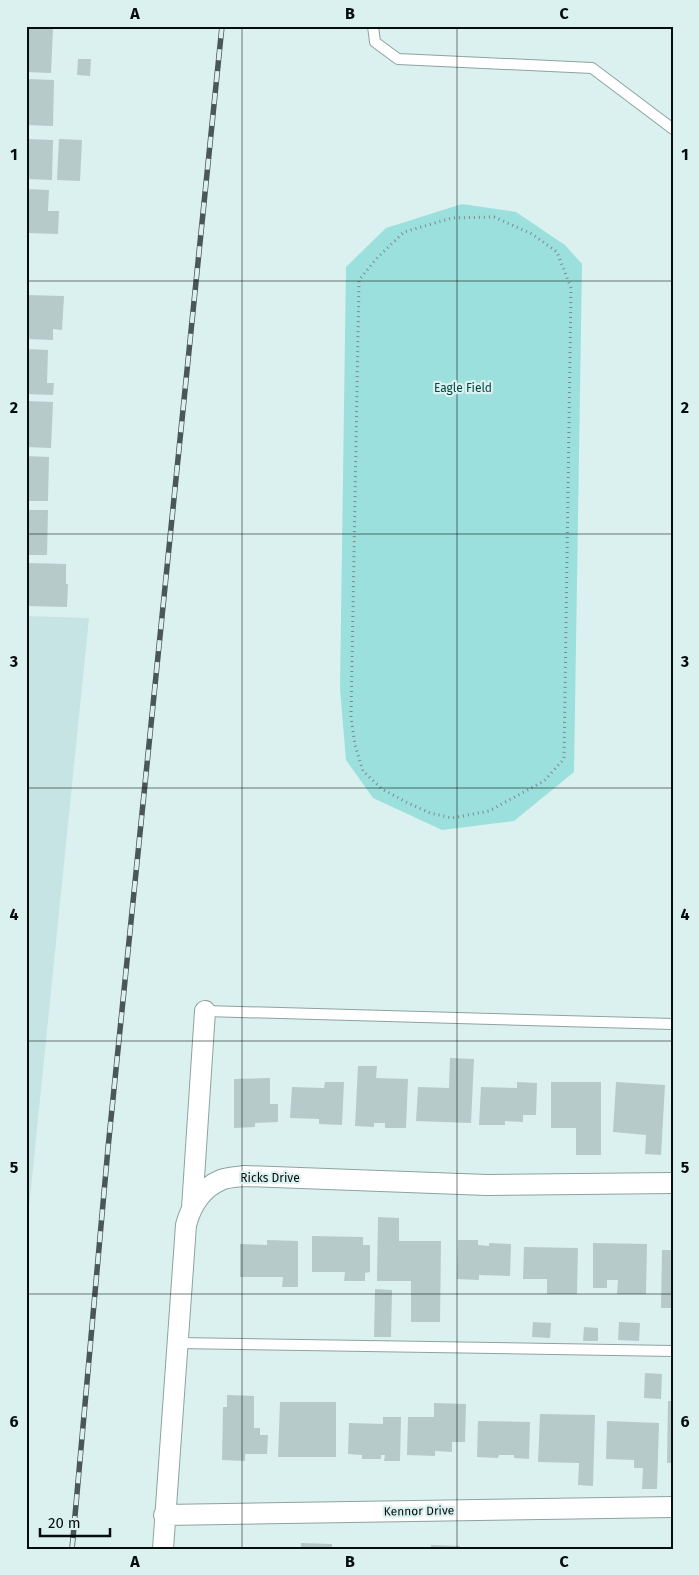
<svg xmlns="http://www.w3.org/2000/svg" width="699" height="1575" font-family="'Fira Sans',sans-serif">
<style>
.built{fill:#c5e4e3}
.green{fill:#9be0dc}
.building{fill:#b5cac9}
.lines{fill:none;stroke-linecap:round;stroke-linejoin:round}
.service-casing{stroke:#8da2a0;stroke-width:12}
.minor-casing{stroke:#8da2a0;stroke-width:22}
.path{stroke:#7b8b8a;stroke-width:3;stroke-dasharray:1 4;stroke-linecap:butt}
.service{stroke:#fff;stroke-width:10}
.minor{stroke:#fff;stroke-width:20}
.rail-casing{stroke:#4b5656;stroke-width:5.5}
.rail{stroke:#dbf1f0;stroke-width:4;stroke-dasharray:11;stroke-linecap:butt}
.grid{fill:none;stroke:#060d0d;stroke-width:1;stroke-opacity:0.55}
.labels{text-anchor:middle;stroke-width:4.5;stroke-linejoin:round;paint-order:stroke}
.park-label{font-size:12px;fill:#004746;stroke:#dbf1f0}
.street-label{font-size:12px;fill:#060d0d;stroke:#dbf1f0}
.neatline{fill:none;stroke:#060d0d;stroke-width:2}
.grid-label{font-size:16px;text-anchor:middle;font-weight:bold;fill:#060d0d}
</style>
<rect width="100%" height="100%" fill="#dbf1f0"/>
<path class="built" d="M26 616 89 618 26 1237Z"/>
<path class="green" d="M462 204 516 212 565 245 582 264 574 772 514 821 442 830 373 798 346 760 340 689 346 267 386 228Z"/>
<path class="building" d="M26 28 53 29 51 73 26 72Z
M78 59H91L90 76 77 75Z
M26 79 54 80 53 126 26 125Z
M26 139 53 140 52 180 26 179Z
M59 139 82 140 80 181 57 180Z
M26 189 49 190 48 211H59L58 234 26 233Z
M26 295 64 296 62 330 53 329V340L26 339Z
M26 349 48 350 47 383H54L53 395 26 394Z
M26 401 53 402 51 448 26 447Z
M26 456 49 457 48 501H26Z
M26 510H48L47 555H26Z
M26 563 66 564V584H68L67 607 26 606Z
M450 1058 474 1059 471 1123 416 1121 418 1087 449 1088Z
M358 1066H377L376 1078 408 1079 406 1128H385V1123H374V1127L355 1126Z
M270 1078V1104H278V1122L255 1123V1127L234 1128V1079Z
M325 1082H344L342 1125 319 1124V1119L290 1118 292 1087 324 1088Z
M517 1082 537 1083 536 1115H523V1122L505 1121V1125H479L481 1087 517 1088Z
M551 1082H601V1155H576V1128H551Z
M616 1082 665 1085 661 1155 645 1154 646 1135 613 1132Z
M378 1217 399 1218V1241H441L440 1322H411V1281H377Z
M312 1236 363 1237V1245H370V1272L365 1273V1281H344L345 1272H312Z
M267 1240 298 1241V1287H282L283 1277H240V1244L267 1245Z
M458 1240H478V1245L489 1246V1243L511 1244 510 1276 479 1275V1280L457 1279Z
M593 1243 647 1244 646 1294H617L618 1280H607V1288H593Z
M524 1247 578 1248 577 1294H547V1279H523Z
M662 1250H673V1308H661Z
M375 1289 392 1290 391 1337H374Z
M533 1322 551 1323 550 1338 532 1337Z
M619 1322 640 1323 639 1341 618 1340Z
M584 1327 598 1328V1341H583Z
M645 1373 662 1374 661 1399 644 1398Z
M227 1395 254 1396V1428H260V1435H268L267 1454H245V1461L222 1460 223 1407H227Z
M668 1401H673V1463H667Z
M280 1402H336V1457H278Z
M434 1403 466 1404 465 1442H452V1452L435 1451V1456L407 1455 408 1417H434Z
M540 1414 595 1415 593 1486 578 1485 579 1463 538 1462Z
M383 1417H401L400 1461H384L385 1455H381V1459H362V1455L348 1454 349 1423 383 1424Z
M478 1421 530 1422 529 1459 514 1458V1455H499L498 1458 477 1457Z
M607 1421 659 1423 657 1489H642L643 1468H634V1460L606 1459Z
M301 1543 332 1544V1549H301Z
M431 1545 460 1546V1549H431Z"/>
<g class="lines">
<g class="service-casing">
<path id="service" d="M373 26 375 42 398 59 592 68 673 129
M205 1011 673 1024
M177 1343 673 1351"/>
</g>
<g class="minor-casing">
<path id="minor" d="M192 1208 205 1011
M164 1515 673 1507
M163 1549 186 1225C191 1206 202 1188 221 1180 228 1177 237 1177 245 1176L487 1185 673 1183"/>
</g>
<path class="path" d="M494 217 532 234 557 252 571 288 564 759 544 781 489 811 452 818 430 813 406 802 382 789 363 771 355 745 351 718 359 280 376 259 404 232 452 218Z"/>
<use href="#service" class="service"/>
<use href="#minor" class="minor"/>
<g class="rail-casing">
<path id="rail" d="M72 1549 108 1148 222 26"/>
</g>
<use href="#rail" class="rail"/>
</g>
<path class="grid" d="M242 26V1549M457 26V1549M26 281H673M26 534H673M26 788H673M26 1041H673M26 1294H673"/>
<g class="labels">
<g class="park-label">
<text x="463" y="392">Eagle Field</text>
</g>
<g class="street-label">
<text x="270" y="1182">Ricks Drive</text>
<text transform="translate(419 1511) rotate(-1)" y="4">Kennor Drive</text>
</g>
</g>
<rect width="699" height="1575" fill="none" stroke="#dbf1f0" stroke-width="55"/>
<path d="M40 1528v8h70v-8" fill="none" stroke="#060d0d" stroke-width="2.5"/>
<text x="48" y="1528" font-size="15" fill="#060d0d" stroke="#dbf1f0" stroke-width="4" paint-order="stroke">20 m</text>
<rect x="28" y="28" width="644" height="1520" class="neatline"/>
<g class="grid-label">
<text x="135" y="19">A</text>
<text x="350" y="19">B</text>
<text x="564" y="19">C</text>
<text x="14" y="160">1</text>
<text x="685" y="160">1</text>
<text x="14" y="413">2</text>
<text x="685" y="413">2</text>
<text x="14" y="667">3</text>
<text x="685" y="667">3</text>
<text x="14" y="920">4</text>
<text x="685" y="920">4</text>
<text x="14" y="1173">5</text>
<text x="685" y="1173">5</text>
<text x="14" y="1427">6</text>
<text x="685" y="1427">6</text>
<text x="135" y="1567">A</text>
<text x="350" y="1567">B</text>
<text x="564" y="1567">C</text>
</g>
</svg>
